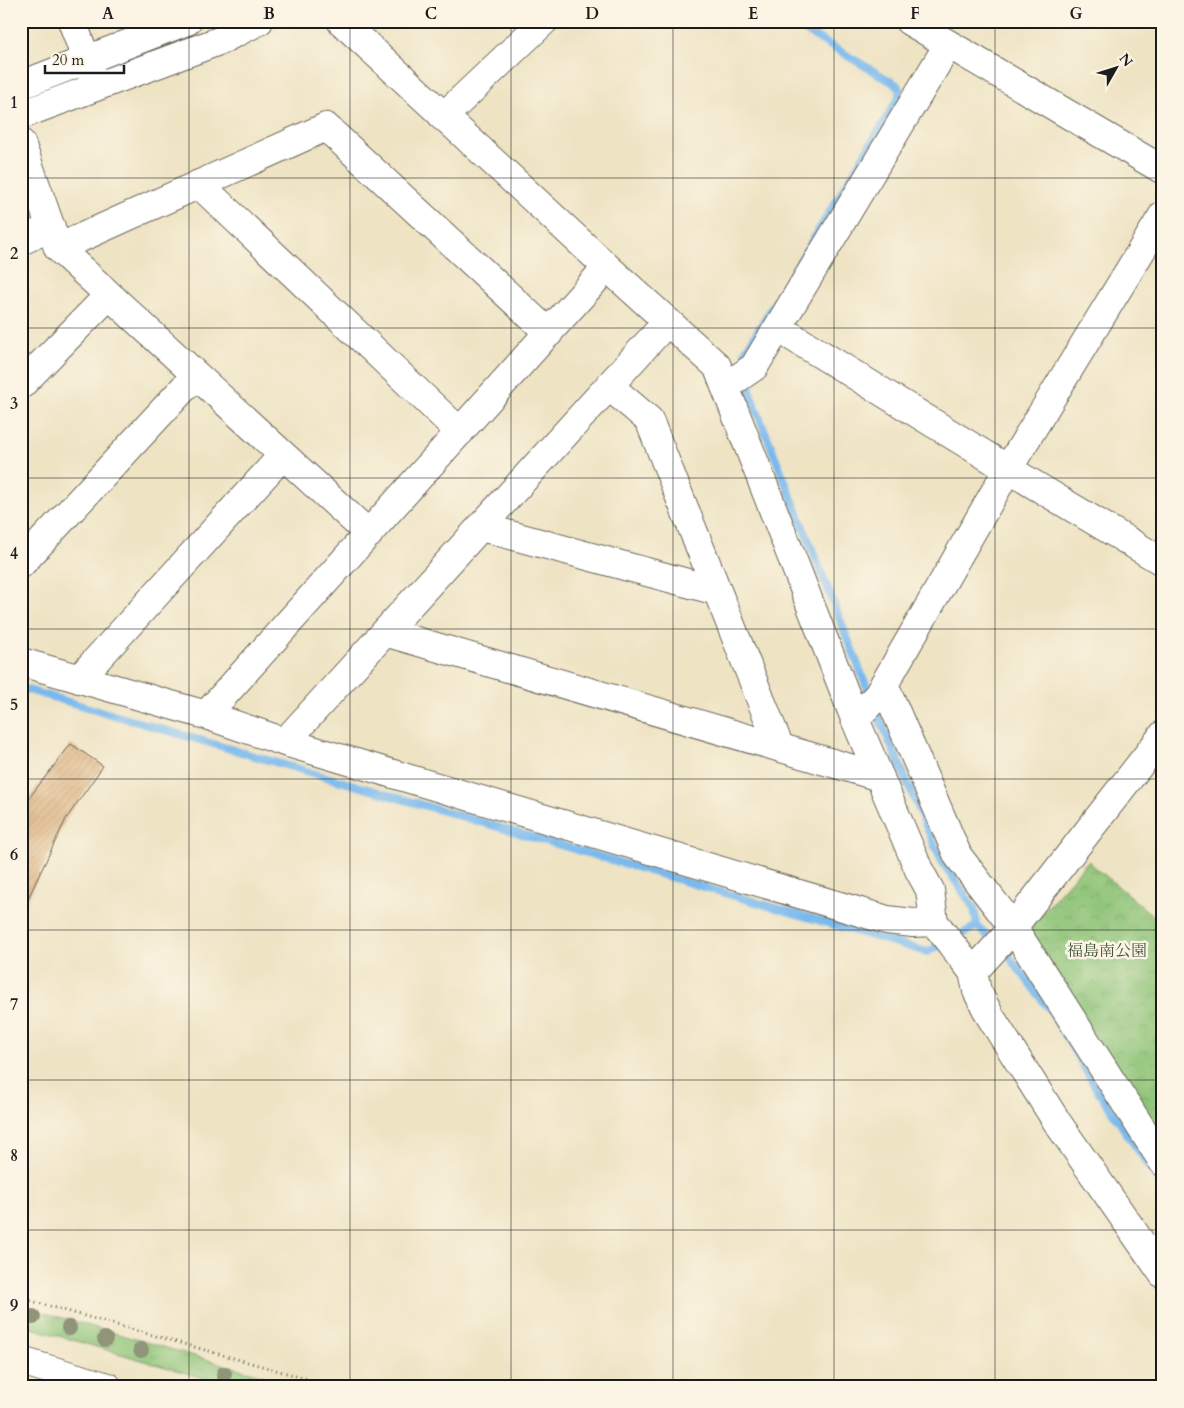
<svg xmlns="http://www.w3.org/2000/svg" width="1184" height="1408" font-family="Cardo,'Noto Serif JP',serif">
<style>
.grass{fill:url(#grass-tufts);stroke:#547049}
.park{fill:url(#park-crowns);stroke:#547049}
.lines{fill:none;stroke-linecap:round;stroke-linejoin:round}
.stream{stroke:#79b9ee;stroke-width:8}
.building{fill:url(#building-hatch)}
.minor-casing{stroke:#666256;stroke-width:30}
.major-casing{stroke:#666256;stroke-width:30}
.path{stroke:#666256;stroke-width:3;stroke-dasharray:1 4;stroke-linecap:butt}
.minor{stroke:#fff;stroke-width:28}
.major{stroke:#fff;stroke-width:28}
.tree{fill:#909579}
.grid{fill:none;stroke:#1c1c1c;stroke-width:1;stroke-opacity:0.55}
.labels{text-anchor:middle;stroke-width:5;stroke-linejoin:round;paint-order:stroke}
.park-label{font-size:16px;fill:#43563c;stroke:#fcf5e5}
.neatline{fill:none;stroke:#1c1c1c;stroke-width:2}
.grid-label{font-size:16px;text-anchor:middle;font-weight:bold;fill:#1c1c1c}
</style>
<defs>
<pattern id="grass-tufts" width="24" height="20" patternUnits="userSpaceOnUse" patternTransform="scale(1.25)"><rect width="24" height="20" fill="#8cc376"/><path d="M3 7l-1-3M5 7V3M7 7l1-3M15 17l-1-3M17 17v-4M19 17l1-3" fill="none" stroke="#78a766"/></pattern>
<pattern id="park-crowns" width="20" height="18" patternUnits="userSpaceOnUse" patternTransform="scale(1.25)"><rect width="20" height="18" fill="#8cc376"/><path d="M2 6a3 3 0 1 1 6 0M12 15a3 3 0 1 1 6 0" fill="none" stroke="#78a766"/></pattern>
<pattern id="building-hatch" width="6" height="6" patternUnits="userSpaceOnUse" patternTransform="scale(1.25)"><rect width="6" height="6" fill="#dbb07b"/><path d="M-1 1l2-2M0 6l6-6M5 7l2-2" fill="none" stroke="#bb976a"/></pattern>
</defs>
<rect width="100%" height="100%" fill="#fcf5e5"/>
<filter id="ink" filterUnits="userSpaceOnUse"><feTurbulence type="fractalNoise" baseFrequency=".02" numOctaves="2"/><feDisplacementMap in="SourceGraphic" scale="10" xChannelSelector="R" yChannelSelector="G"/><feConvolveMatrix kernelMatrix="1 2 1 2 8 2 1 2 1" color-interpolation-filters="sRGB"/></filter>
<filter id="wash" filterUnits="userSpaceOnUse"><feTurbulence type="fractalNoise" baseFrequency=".0096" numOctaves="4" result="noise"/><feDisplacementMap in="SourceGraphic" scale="20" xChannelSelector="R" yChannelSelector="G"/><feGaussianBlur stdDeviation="1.12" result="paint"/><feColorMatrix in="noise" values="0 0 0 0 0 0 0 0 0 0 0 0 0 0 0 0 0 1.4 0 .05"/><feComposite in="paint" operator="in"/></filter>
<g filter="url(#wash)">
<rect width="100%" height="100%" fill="#eee3c3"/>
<path class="grass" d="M21 1306 302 1387H234L21 1325Z"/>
<path class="park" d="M1088 861 1153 916 1163 904V1147L1029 928Z"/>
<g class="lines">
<path class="stream" d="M746 364 745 352 898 99 900 91 897 85 789 21
M748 378 751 396 870 695
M21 688 927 952 977 926
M874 706 941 860 974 908 977 926 1008 955 1050 1010 1095 1086 1163 1187"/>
</g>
<g id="blocks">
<path class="building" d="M71 744 103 766 66 819 21 913V808Z"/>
</g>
</g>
<g filter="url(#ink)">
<use href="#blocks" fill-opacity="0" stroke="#666256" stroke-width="1"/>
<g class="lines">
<g class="minor-casing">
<path id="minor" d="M72 21 95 83
M341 21 607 267 717 366 855 719 919 870 930 890 934 922 973 972 977 991 990 1016 1057 1122 1163 1274
M909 21 1163 170
M443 117 544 21
M21 143 58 248 369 534
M199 184 460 432
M21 241 51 227
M58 248 326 127 549 333
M778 328 1008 469 1163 562
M21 385 109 295
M609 386 649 420 780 748
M725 387 754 367 948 45
M481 527 717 591
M21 564 196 375
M385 632 880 777
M21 662 206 715 285 742 887 920 913 923 934 922
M79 679 283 455
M884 684 958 856 1013 927 1163 1162
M206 715 607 267
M855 719 878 695 1008 469 1163 215
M285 742 667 322
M973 972 1007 935 1163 735"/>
</g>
<g class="major-casing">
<path id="major" d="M21 85 187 21
M21 115 219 41 259 21
M21 1361 108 1387"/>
</g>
<path class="path" d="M21 1298 336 1387"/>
<use href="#minor" class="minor"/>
<use href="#major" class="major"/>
</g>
<g class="tree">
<circle cx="33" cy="1317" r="8"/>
<circle cx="69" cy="1328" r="8"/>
<circle cx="105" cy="1339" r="8"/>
<circle cx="141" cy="1350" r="8"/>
<circle cx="224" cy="1374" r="8"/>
</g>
</g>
<path class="grid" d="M189 21V1387M350 21V1387M511 21V1387M673 21V1387M834 21V1387M995 21V1387M21 178H1163M21 328H1163M21 478H1163M21 629H1163M21 779H1163M21 930H1163M21 1080H1163M21 1230H1163"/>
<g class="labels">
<g class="park-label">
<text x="1107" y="956">福島南公園</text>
</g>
</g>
<rect width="1184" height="1408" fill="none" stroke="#fcf5e5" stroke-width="55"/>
<g transform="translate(1116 68) rotate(51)" stroke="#fcf5e5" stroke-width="4" paint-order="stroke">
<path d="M0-4L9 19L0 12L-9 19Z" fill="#1c1c1c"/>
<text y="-8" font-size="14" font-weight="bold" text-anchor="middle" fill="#1c1c1c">N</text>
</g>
<path d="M45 65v8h79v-8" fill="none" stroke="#1c1c1c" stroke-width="2.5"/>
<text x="52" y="65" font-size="15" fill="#1c1c1c" stroke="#fcf5e5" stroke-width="4" paint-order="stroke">20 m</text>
<rect x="28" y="28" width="1128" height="1352" class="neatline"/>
<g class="grid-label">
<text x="108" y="19">A</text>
<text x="269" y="19">B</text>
<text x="431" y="19">C</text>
<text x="592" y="19">D</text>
<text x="753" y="19">E</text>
<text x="915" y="19">F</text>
<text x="1076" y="19">G</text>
<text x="14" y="108">1</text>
<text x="14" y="259">2</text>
<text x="14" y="409">3</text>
<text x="14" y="559">4</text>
<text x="14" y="710">5</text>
<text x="14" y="860">6</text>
<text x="14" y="1010">7</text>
<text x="14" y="1161">8</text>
<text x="14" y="1311">9</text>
</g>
</svg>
